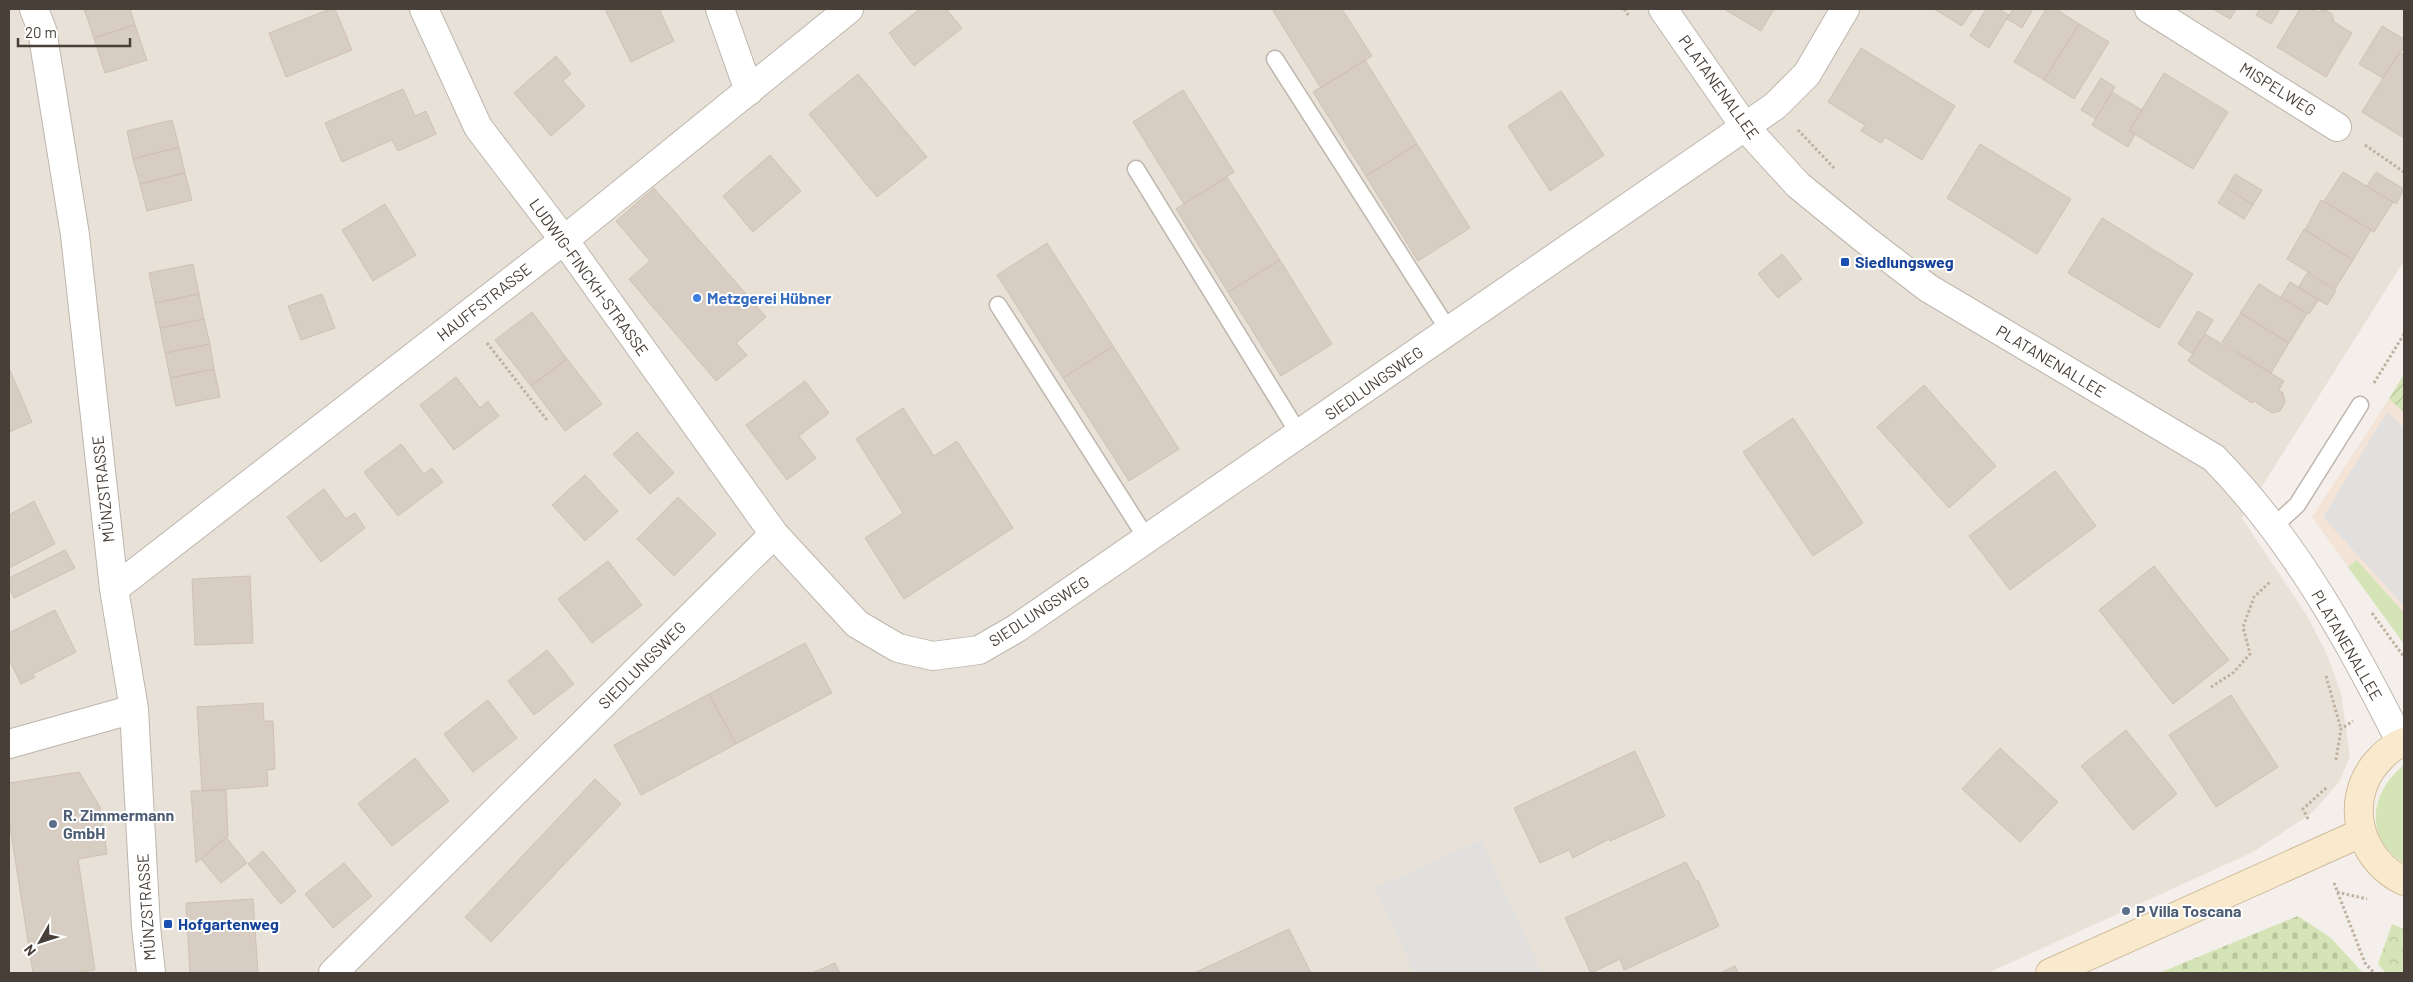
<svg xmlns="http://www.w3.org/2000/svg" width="2413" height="982" font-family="Barlow,sans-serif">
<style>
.residential{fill:#e7e1d8}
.commercial{fill:#f3e4d7}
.grass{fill:#d5e4b6}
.forest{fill:url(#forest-crowns)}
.cemetery{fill:url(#cemetery-stones)}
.garden{fill:url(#garden-furrows)}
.parking{fill:#e2e0de}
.building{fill:#d7cdc3;stroke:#cfc1b4}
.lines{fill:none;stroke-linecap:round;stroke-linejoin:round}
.lane-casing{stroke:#beb6ad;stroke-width:19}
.street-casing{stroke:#beb6ad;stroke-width:30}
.secondary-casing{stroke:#d0bc9d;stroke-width:30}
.path{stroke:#bfb09f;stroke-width:3;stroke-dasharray:2.5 2.5;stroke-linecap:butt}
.lane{stroke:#fff;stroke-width:16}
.street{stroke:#fff;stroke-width:28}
.secondary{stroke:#faeacd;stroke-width:28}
.transit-dot{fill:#1a4fb4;stroke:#fff;stroke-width:2}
.shop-dot{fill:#3f7fe0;stroke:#fff;stroke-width:2}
.service-dot{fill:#5c6f8a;stroke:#fff;stroke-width:2}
.labels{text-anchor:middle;stroke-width:4;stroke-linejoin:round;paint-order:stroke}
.street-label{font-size:16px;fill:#473f38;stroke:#fff}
.transit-label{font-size:16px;font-weight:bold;fill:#164399;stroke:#fff;text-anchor:start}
.shop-label{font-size:16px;font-weight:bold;fill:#366cbe;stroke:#fff;text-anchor:start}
.service-label{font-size:16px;font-weight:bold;fill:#4e5e75;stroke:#fff;text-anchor:start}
</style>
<defs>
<pattern id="forest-crowns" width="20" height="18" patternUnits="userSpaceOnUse" patternTransform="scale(1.25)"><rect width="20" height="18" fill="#d5e4b6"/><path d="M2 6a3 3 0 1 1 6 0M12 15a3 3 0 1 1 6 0" fill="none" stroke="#b8c59d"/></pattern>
<pattern id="cemetery-stones" width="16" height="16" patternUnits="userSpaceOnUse" patternTransform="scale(1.25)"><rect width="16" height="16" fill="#d5e4b6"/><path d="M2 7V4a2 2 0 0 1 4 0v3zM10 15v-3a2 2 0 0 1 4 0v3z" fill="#b8c59d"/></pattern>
<pattern id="garden-furrows" width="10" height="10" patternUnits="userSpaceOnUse" patternTransform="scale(1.25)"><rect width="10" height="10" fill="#d5e4b6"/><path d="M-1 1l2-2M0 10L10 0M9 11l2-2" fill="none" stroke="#b8c59d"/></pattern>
</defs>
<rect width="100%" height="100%" fill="#f4efea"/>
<path class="residential" d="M9 9H2404V261L2242 518 2306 614 2326 652 2341 693 2350 757 2339 782 2312 813 2253 852 1988 973H9Z"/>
<path class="commercial" d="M2389 399 2404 412V613L2357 560 2348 567 2312 517Z"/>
<path class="grass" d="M2357 560 2404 613V644L2348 567Z
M2404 765V863C2363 838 2370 792 2404 765Z"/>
<path class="forest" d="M2392 924 2404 929V973H2386L2378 964Z"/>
<path class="cemetery" d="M2298 916 2331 938 2363 973H2159Z"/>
<path class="garden" d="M2404 374V412L2389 399Z"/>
<path class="parking" d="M2387 412 2404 428V606L2323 517Z
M1481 840 1542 973H1414L1375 888Z"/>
<path class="building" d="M84 9H130L135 25 94 38Z
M330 9H335L352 50 286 77 269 33Z
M605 9H659L674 41 631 62Z
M920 9H946L962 28 914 66 889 33Z
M1272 9H1342L1372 56 1321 88Z
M1724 9H1774L1761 31Z
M1934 9H1973L1962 26Z
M1986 9H1999L2009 15 1989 48 1970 36Z
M2013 9H2033L2022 28 2007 19Z
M2046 9H2056L2079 24 2044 80 2014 62Z
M2213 9H2236L2230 19Z
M2260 9H2280L2271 24 2256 15Z
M2300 9H2312L2317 12 2325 10 2332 14 2334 22 2352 33 2326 77 2277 47Z
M2079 24 2109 42 2074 99 2044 80Z
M135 25 147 60 105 73 94 38Z
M2382 26 2404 39V47L2383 78 2359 64Z
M1861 48 1955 106 1922 160 1885 137 1881 143 1861 131 1865 125 1828 102Z
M2399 52 2404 55V138L2362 112Z
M556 56 571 74 563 81 585 106 551 136 514 93Z
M1365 60 1417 144 1366 176 1313 92Z
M2164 73 2228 112 2193 169 2129 131Z
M858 74 927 157 877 197 809 114Z
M2101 78 2115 87 2096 119 2081 110Z
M403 89 415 116 426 111 436 134 398 151 392 140 342 162 325 123Z
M1183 90 1234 172 1184 204 1133 122Z
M1561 91 1604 155 1550 191 1508 126Z
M2112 92 2142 110 2129 131 2135 134 2128 147 2092 125Z
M172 120 179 147 133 159 127 131Z
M1417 144 1470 228 1418 261 1366 176Z
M1980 144 2071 199 2037 254 1947 198Z
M179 147 185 173 140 184 133 159Z
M770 155 801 191 753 232 723 196Z
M2343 172 2393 202 2374 232 2324 201Z
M2376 172 2404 189 2396 204 2367 186Z
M185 173 192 200 147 211 140 184Z
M2235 174 2262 190 2253 205 2227 188Z
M1227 177 1280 260 1228 292 1176 209Z
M654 188 766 317 736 343 747 355 716 381 629 279 650 261 616 221Z
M2227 188 2253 205 2244 219 2218 203Z
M2321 200 2371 230 2353 260 2305 230Z
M385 204 416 255 373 281 342 230Z
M2102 218 2193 274 2159 328 2068 273Z
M2304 229 2353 260 2335 289 2287 259Z
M1047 243 1113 346 1063 378 997 275Z
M1782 254 1802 279 1778 298 1758 274Z
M1280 260 1332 344 1281 376 1228 292Z
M193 264 199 294 155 303 149 273Z
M2307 273 2336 291 2327 305 2298 288Z
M2290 282 2319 299 2309 314 2281 297Z
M2259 284 2307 314 2289 343 2240 313Z
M199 294 204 319 160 328 155 303Z
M322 294 335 328 301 340 288 306Z
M2198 311 2213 320 2193 354 2178 344Z
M532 312 567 359 531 386 495 340Z
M2241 313 2289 343 2271 373 2222 342Z
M204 319 210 344 165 353 160 328Z
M2205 334 2284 381 2279 390 2283 393 2285 402 2280 411 2272 413 2254 401 2252 403 2188 361Z
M210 344 214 369 170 378 165 353Z
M1113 346 1179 449 1129 481 1063 378Z
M567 359 602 404 565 431 531 386Z
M9 368 32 422 9 432Z
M214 369 220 397 176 406 170 378Z
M456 377 480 408 488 401 499 416 454 450 420 405Z
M805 381 829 413 799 436 816 458 787 480 746 425Z
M1924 385 1996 466 1949 508 1877 427Z
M903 408 934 456 957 441 1013 528 904 599 865 538 903 513 856 439Z
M1793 418 1863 523 1813 556 1743 452Z
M637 432 674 473 650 494 613 454Z
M401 444 424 474 432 468 443 482 398 516 364 472Z
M2055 471 2096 526 2010 590 1969 536Z
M585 475 618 511 585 541 552 505Z
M324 489 346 519 355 513 365 528 321 562 287 517Z
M678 497 716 534 674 576 637 539Z
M34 501 55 544 9 568V515Z
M65 550 75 568 14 598 9 587V578Z
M608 561 642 605 592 643 558 599Z
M2154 566 2229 660 2173 704 2099 610Z
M250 576 253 643 195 645 192 579Z
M55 610 76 652 33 674 35 677 21 684 9 659V633Z
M805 643 832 693 736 744 709 694Z
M547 650 574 684 534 715 508 681Z
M709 694 736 744 641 795 614 745Z
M2231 695 2278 767 2216 807 2169 735Z
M488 700 517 738 473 772 444 734Z
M263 703 264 721H273L275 769 267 770 268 786 202 791 197 707Z
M2126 730 2177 794 2133 830 2081 766Z
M2000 748 2058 802 2020 842 1962 789Z
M1635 751 1665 816 1610 841 1609 839 1573 858 1569 850 1540 863 1514 808Z
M415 758 449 801 392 846 358 804Z
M79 772 100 807 107 854 78 859 95 970 75 973H33L9 820V783Z
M595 779 621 804 491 942 465 917Z
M226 790 228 836 196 863 191 791Z
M226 837 247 863 221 883 201 859Z
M263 851 296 891 281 904 248 864Z
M1686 862 1696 881 1698 880 1719 926 1624 970 1620 959 1591 973 1565 918Z
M344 863 372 896 333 928 305 894Z
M253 899 258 973H190L186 903Z
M1289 929 1311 973H1194Z
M835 963 840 973H812Z
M1735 966 1738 973H1720Z"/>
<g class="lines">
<g class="lane-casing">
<path id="lane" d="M1275 59 1449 331
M1136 169 1299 434
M998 305 1147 539
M2273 527 2297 505 2360 405"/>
</g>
<g class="street-casing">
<path id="street" d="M34 9 42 30 75 235 114 589 134 709 146 927 151 973
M424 9 478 127 564 240 774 534 857 624 898 648 933 656 979 650 1017 628 1775 106 1807 74 1845 9
M720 9 749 91
M1663 9 1745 127 1798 185 1863 238 1928 288 2214 458C2294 540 2350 641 2401 743
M2149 9 2337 127
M114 589 564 240 849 9
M9 744 134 709
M333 973 774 534"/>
</g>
<g class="secondary-casing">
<path id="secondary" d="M2404 742C2394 745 2384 754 2377 762 2343 801 2359 860 2404 881
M2050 973 2361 833"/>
</g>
<path class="path" d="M1624 9 1629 16
M1798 130 1835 169
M2365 145 2404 172
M487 343 547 420
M2374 383 2404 334
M2372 613 2404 657
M2326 676 2341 729
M2211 687 2233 673 2250 654 2243 627 2254 597 2271 581
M2336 760 2341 729 2353 721
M2308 819 2303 809 2327 787
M2334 883 2365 963 2374 973
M2337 892 2367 899"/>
<use href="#lane" class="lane"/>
<use href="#street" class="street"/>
<use href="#secondary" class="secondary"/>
</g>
<g class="transit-dot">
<rect x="1840" y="257" width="10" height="10" rx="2.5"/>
<rect x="163" y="919" width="10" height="10" rx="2.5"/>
</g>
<circle class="shop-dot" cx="697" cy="298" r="5"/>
<g class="service-dot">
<circle cx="53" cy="824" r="5"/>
<circle cx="2126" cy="911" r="5"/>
</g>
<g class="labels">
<g class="street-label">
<text transform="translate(1719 87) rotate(54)" y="6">PLATANENALLEE</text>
<text transform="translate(2278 89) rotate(32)" y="6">MISPELWEG</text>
<text transform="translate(589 277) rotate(54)" y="6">LUDWIG-FINCKH-STRASSE</text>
<text transform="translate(484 302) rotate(-38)" y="6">HAUFFSTRASSE</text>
<text transform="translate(2051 361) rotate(31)" y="6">PLATANENALLEE</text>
<text transform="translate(1374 383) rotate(-35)" y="6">SIEDLUNGSWEG</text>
<text transform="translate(103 489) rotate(-96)" y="6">MÜNZSTRASSE</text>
<text transform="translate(1039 611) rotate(-33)" y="6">SIEDLUNGSWEG</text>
<text transform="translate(2347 645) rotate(60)" y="6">PLATANENALLEE</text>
<text transform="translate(642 665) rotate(-45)" y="6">SIEDLUNGSWEG</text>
<text transform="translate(146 907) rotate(-94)" y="6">MÜNZSTRASSE</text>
</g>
<g class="transit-label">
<text x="1855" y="268">Siedlungsweg</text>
<text x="178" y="930">Hofgartenweg</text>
</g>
<g class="shop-label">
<text x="707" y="304">Metzgerei Hübner</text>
</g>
<g class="service-label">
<text x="63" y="821">R. Zimmermann<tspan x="63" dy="18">GmbH</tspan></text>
<text x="2136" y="917">P Villa Toscana</text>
</g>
</g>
<rect width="2413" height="982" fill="none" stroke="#473f38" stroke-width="20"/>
<g transform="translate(40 942) rotate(231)" stroke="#ffffff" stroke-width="4" paint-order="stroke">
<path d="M0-4L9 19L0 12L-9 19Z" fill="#473f38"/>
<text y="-8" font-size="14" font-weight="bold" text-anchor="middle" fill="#473f38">N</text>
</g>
<path d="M18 38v8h112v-8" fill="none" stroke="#473f38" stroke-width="2.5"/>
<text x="25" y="38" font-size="15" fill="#473f38" stroke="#ffffff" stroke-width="4" paint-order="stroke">20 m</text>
</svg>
